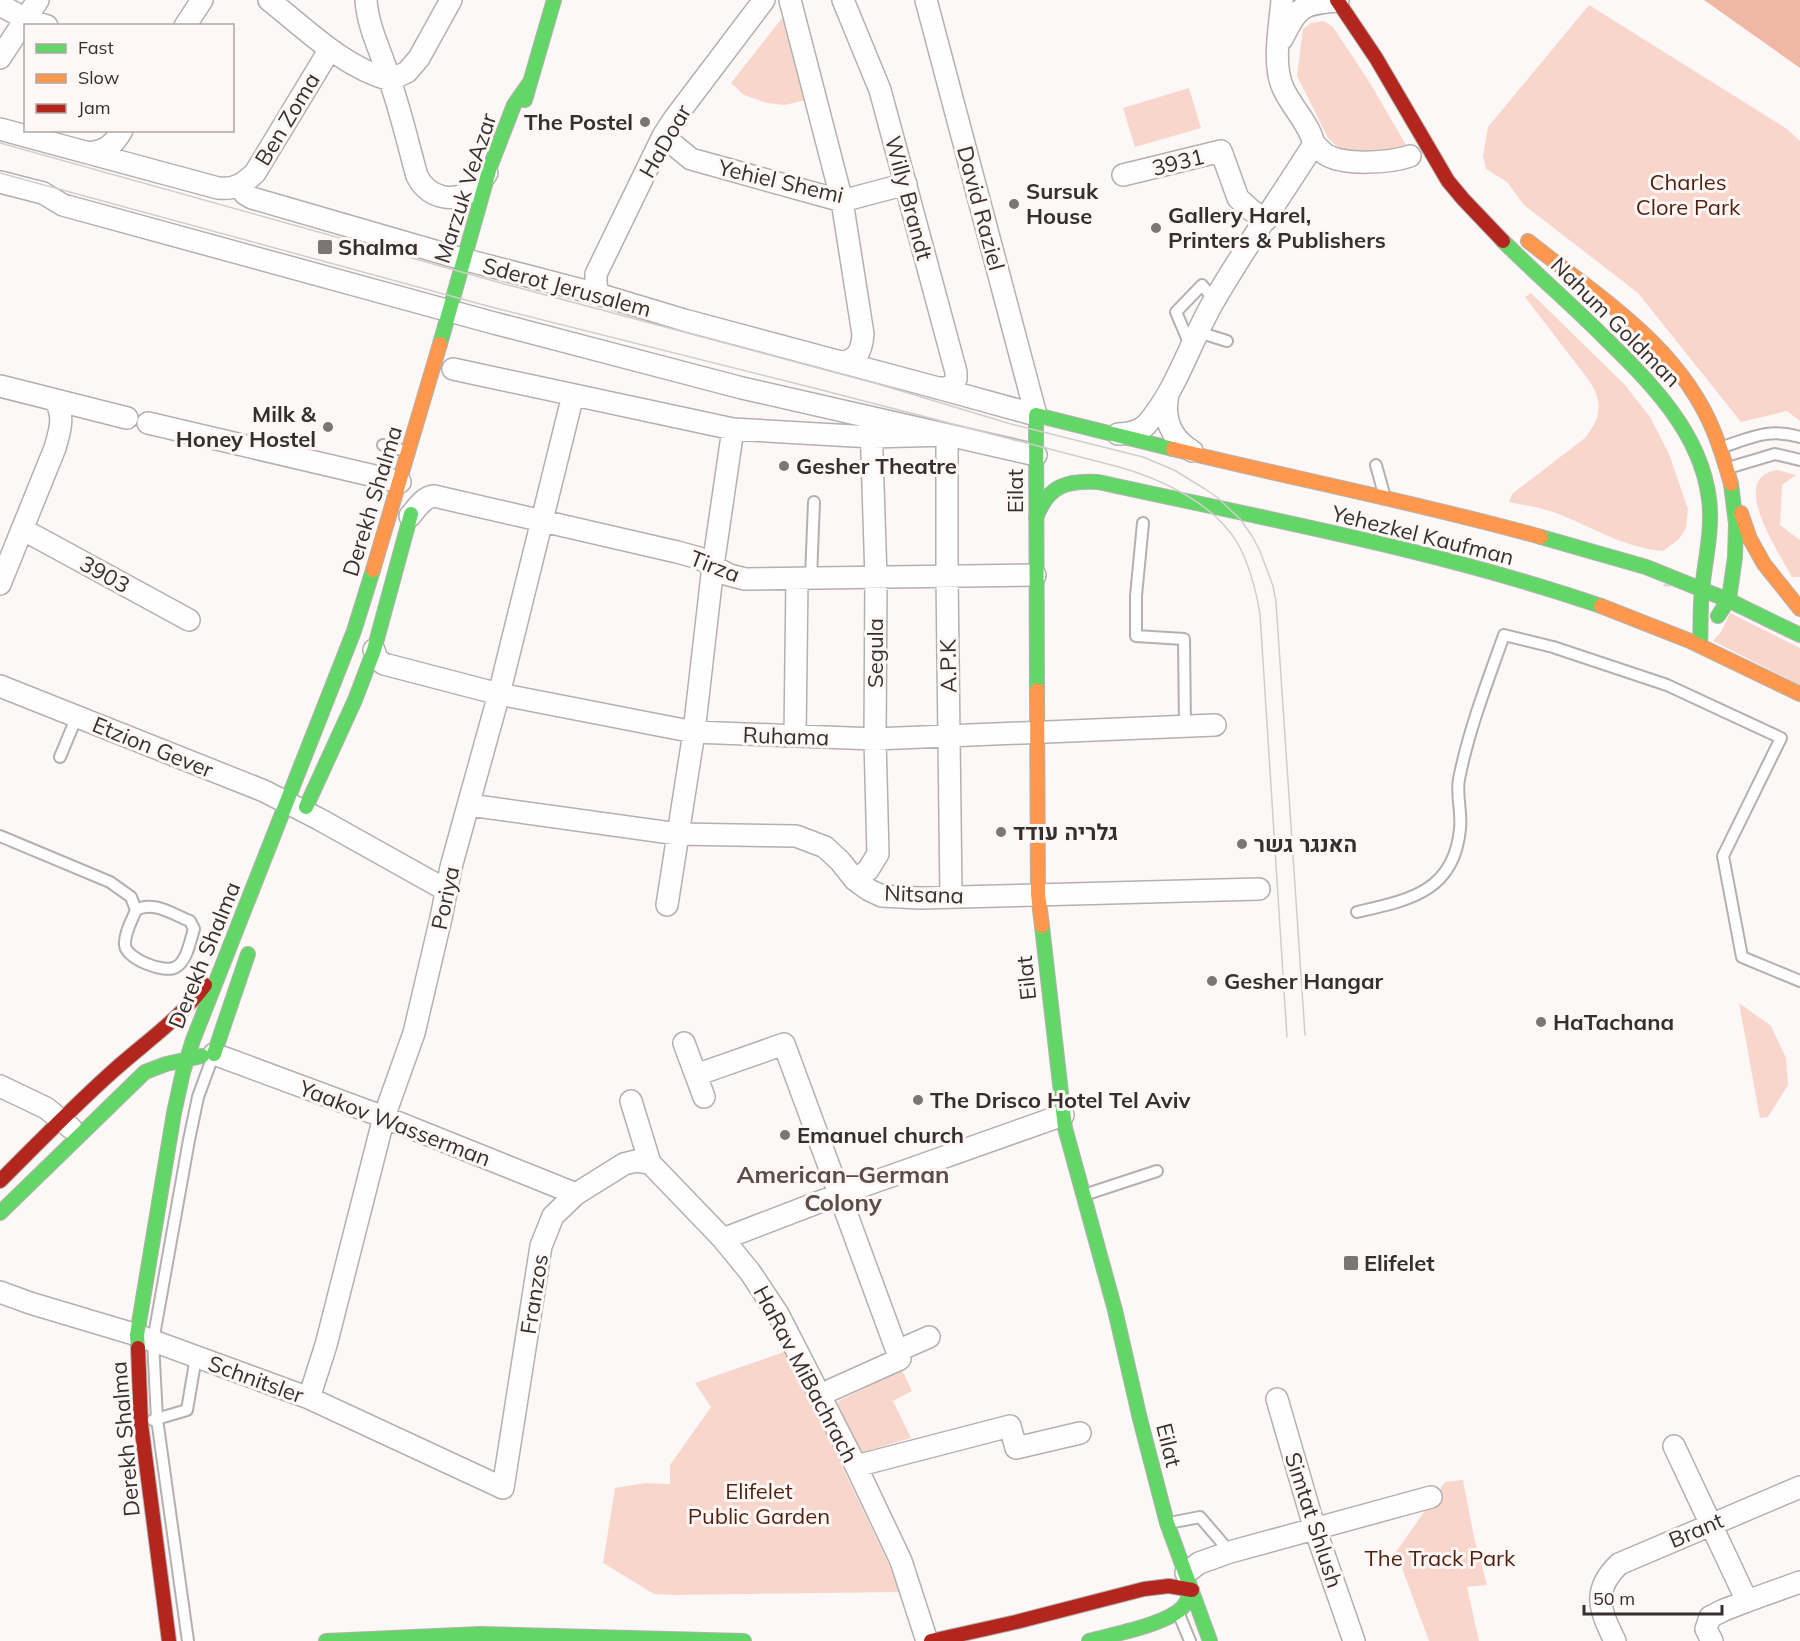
<svg xmlns="http://www.w3.org/2000/svg" width="1800" height="1641" font-family="Mulish,Heebo,sans-serif">
<style>
.green{fill:#f9d6cb}
.water{fill:#f0b8a4}
.lines{fill:none;stroke-linecap:round;stroke-linejoin:round}
.lane-casing{stroke:#b4b0af;stroke-width:14}
.street-casing{stroke:#b4b0af;stroke-width:24}
.fast-casing{stroke:#b4b0af;stroke-width:16}
.slow-casing{stroke:#b4b0af;stroke-width:16}
.jam-casing{stroke:#b4b0af;stroke-width:16}
.lane{stroke:#fffefe;stroke-width:10}
.street{stroke:#fffefe;stroke-width:21}
.fast{stroke:#63d668;stroke-width:14}
.slow{stroke:#ff974d;stroke-width:14}
.jam{stroke:#b3261e;stroke-width:14}
.tram{stroke:#d0cecd;stroke-width:1.5}
.poi-dot{fill:#7b7574;stroke:#fef7f5;stroke-width:2}
.labels{text-anchor:middle;stroke-width:6;stroke-linejoin:round;paint-order:stroke}
.street-label{font-size:22px;fill:#352f2d;stroke:#fef7f5}
.poi-label{font-size:22px;font-weight:bold;fill:#352f2d;stroke:#fef7f5;text-anchor:start}
.park-label{font-size:22px;fill:#501f0d;stroke:#fef7f5}
.neighbourhood-label{font-size:24px;font-weight:bold;fill:#5b4e4a;stroke:#fef7f5}
</style>
<rect width="100%" height="100%" fill="#fcf8f7"/>
<path class="green" d="M1589 5 1787 129 1800 141V421L1787 411 1741 422 1638 293 1524 205 1507 182 1486 169 1483 156 1488 127Z
M790 8 810 99 785 105 767 103 744 95 731 83Z
M1324 21 1333 27 1370 83 1409 150 1369 154 1341 150 1328 138 1297 76 1303 29 1311 23Z
M1189 88 1201 128 1135 147 1123 108Z
M1531 293 1625 385 1650 417 1669 454 1688 509 1686 528 1679 539 1663 551C1622 548 1588 524 1550 511 1537 507 1522 505 1509 502L1512 494 1585 438C1602 417 1603 401 1588 379L1525 297Z
M1778 470 1796 475 1782 485 1780 525 1800 540V577H1792C1780 554 1726 476 1778 470Z
M1730 613 1800 648V685L1713 641 1721 632Z
M1739 1003 1771 1026 1786 1058 1788 1085 1768 1117 1760 1118Z
M787 1351 902 1592 672 1595 654 1594 603 1563 615 1488 645 1483 670 1484V1465L711 1407 695 1383Z
M902 1370 912 1391 893 1401 911 1438 859 1453 837 1402Z
M1463 1480 1474 1537 1487 1585 1467 1587 1479 1641H1429L1396 1552 1445 1482Z"/>
<path class="water" d="M1704 0H1800V68Z"/>
<g class="lines">
<g class="lane-casing">
<path id="lane" d="M1198 332 1227 341
M1190 345 1176 312 1202 285 1214 300
M383 445 406 451
M1723 447C1752 437 1769 428 1800 437
M1376 465 1384 494
M1728 468 1775 454 1800 460
M1143 523 1136 596V636L1184 639 1185 726
M811 578 814 502
M60 757 77 716
M0 836 110 882 131 897 136 910C132 920 124 934 125 945 126 959 165 974 176 967 187 961 190 941 194 929L190 921C174 915 153 900 136 910
M1357 912C1409 900 1454 892 1460 829 1462 813 1456 795 1459 779 1469 729 1487 683 1504 635L1553 647 1667 685 1781 738 1723 856 1742 957 1800 981
M1084 1195 1157 1171
M153 1420 187 1410 196 1357
M1169 1523 1200 1517 1230 1552
M1178 1612 1190 1641
M188 1641 157 1419 153 1341 189 1140 198 1097 213 1056"/>
</g>
<g class="street-casing">
<path id="street" d="M269 0C307 30 343 67 390 80
M366 0C368 29 382 53 390 81 401 112 408 144 417 176 428 198 455 205 475 188 480 184 483 178 487 173
M790 0 842 201 863 334C862 349 858 361 841 362
M843 0 880 90 956 372V379L953 385 946 388H938
M0 5 26 19 47 26
M185 26 202 0
M1282 39C1299 6 1301 4 1338 1
M0 58 38 0
M390 80 407 72 419 58 451 0
M0 129 218 188C235 190 243 184 255 173L330 49
M663 136 691 159 842 201 906 184
M1314 144C1318 147 1321 151 1325 154 1343 166 1390 163 1410 156
M89 153C105 151 114 145 122 130
M1123 175 1221 151 1238 198 1251 210 1266 220
M0 182 43 193 63 205 490 322 742 388 1036 455
M239 186 245 194 252 198 459 258 601 295 684 320 938 388 1036 415 926 0
M601 295C595 289 596 282 596 274L663 136 674 119 764 0
M453 369 733 429 871 437 947 435V576L951 897
M0 386 127 418
M1168 394C1163 418 1170 438 1192 451
M148 423 400 482
M1118 434C1129 434 1139 432 1147 424 1178 388 1191 339 1215 299 1246 246 1281 196 1314 144 1309 123 1292 108 1283 88 1272 64 1280 26 1282 0
M410 516C417 508 423 497 434 496L677 552 699 558 729 575 745 579 1035 575
M22 529 189 620
M0 584 55 448C60 430 65 417 55 400
M374 650 377 659 384 664 499 694 694 732 875 739 1215 725
M0 686 264 791 319 819 446 890
M795 736 797 579
M469 805 678 834 796 836 825 847 840 861 855 880 869 890 882 896 920 898 1259 889
M855 880 868 870 878 854 875 739 876 578 871 424
M667 905 694 732 713 566 733 429
M684 1043 704 1097
M214 1054 384 1117 576 1194
M696 1075 784 1044 897 1351
M0 1086 46 1108 71 1128
M631 1101 650 1163 723 1239 750 1272 778 1314 856 1466 901 1561 927 1641
M723 1239 840 1194 1063 1115
M0 1292 30 1303 137 1335 309 1398 503 1488 541 1246 553 1216 576 1194 624 1164 636 1161 650 1163
M831 1390 900 1359 897 1351 929 1337
M309 1398 326 1345 384 1117 414 1033 441 918 451 867 499 694 573 395
M1277 1399 1313 1523 1354 1641
M1674 1446 1747 1601 1724 1610 1710 1617 1706 1629 1712 1641
M856 1466 1010 1426 1016 1448 1080 1433
M1186 1573 1199 1563 1230 1552 1431 1497
M1747 1601 1800 1582
M1615 1641C1600 1610 1591 1591 1619 1564L1800 1487"/>
</g>
<g class="fast-casing">
<path id="fast" d="M525 100 554 0
M1503 241C1536 274 1572 305 1605 338 1651 383 1701 433 1709 499 1713 529 1705 560 1702 590 1700 608 1701 626 1700 644
M440 344 490 167 514 105 530 82
M1036 518C1048 486 1066 480 1098 482 1267 519 1437 550 1601 606
M1541 537 1646 567 1728 600 1800 635
M1718 616 1729 599 1735 557 1736 524 1731 484
M1037 690 1036 415 1173 449
M306 807 355 700 374 650 411 514
M1042 926 1065 1128 1115 1310 1140 1419 1167 1523 1210 1641
M214 1054 248 954
M0 1213 145 1072 166 1064 202 1056
M138 1348 137 1335 174 1113 183 1072 193 1040 354 631 373 570
M326 1641 480 1634 744 1641
M1089 1641C1113 1634 1166 1625 1183 1607 1187 1602 1189 1596 1192 1590"/>
</g>
<g class="slow-casing">
<path id="slow" d="M1528 241C1598 297 1679 345 1714 432 1721 449 1726 466 1731 484
M1173 449C1295 479 1420 503 1541 537
M1741 513 1750 539 1764 564 1800 609
M373 570 440 344
M1601 606 1690 641 1800 694
M1037 690 1038 894 1042 926"/>
</g>
<g class="jam-casing">
<path id="jam" d="M1337 0 1376 58 1448 181 1463 199 1503 241
M0 1181C37 1144 73 1107 112 1072 144 1043 179 1020 205 985
M138 1348 141 1424 169 1641
M931 1641 1016 1622 1144 1589 1169 1586 1192 1590"/>
</g>
<use href="#lane" class="lane"/>
<use href="#street" class="street"/>
<use href="#fast" class="fast"/>
<use href="#slow" class="slow"/>
<use href="#jam" class="jam"/>
<path class="tram" d="M0 143 501 283 878 384 1011 424 1143 457 1174 470 1205 489 1218 498 1241 520 1252 536 1260 551 1273 586 1276 602 1305 1035
M0 173 495 308 810 387 1119 467C1162 479 1215 504 1238 544 1250 566 1256 590 1260 614L1287 1037
M1664 585 1669 586"/>
</g>
<g class="poi-dot">
<circle cx="645" cy="122" r="6"/>
<circle cx="1014" cy="204" r="6"/>
<circle cx="1156" cy="228" r="6"/>
<rect x="317" y="239" width="16" height="16" rx="3"/>
<circle cx="328" cy="427" r="6"/>
<circle cx="784" cy="466" r="6"/>
<circle cx="1001" cy="832" r="6"/>
<circle cx="1242" cy="844" r="6"/>
<circle cx="1212" cy="981" r="6"/>
<circle cx="1541" cy="1022" r="6"/>
<circle cx="918" cy="1100" r="6"/>
<circle cx="785" cy="1135" r="6"/>
<rect x="1343" y="1255" width="16" height="16" rx="3"/>
</g>
<g class="labels">
<g class="street-label">
<text transform="translate(287 119) rotate(-59)" y="8">Ben Zoma</text>
<text transform="translate(665 141) rotate(-60)" y="8">HaDoar</text>
<text transform="translate(1178 162) rotate(-14)" y="8">3931</text>
<text transform="translate(781 181) rotate(13)" y="8">Yehiel Shemi</text>
<text transform="translate(465 188) rotate(-72)" y="8">Marzuk VeAzar</text>
<text transform="translate(909 198) rotate(75)" y="8">Willy Brandt</text>
<text transform="translate(981 208) rotate(75)" y="8">David Raziel</text>
<text transform="translate(567 287) rotate(15)" y="8">Sderot Jerusalem</text>
<text transform="translate(1616 322) rotate(45)" y="8">Nahum Goldman</text>
<text transform="translate(1015 491) rotate(-90)" y="8">Eilat</text>
<text transform="translate(372 501) rotate(-73)" y="8">Derekh Shalma</text>
<text transform="translate(1423 535) rotate(14)" y="8">Yehezkel Kaufman</text>
<text transform="translate(715 566) rotate(21)" y="8">Tirza</text>
<text transform="translate(105 574) rotate(29)" y="8">3903</text>
<text transform="translate(875 653) rotate(-90)" y="8">Segula</text>
<text transform="translate(948 666) rotate(-91)" y="8">A.P.K</text>
<text transform="translate(786 736) rotate(2)" y="8">Ruhama</text>
<text transform="translate(153 747) rotate(22)" y="8">Etzion Gever</text>
<text transform="translate(924 894) rotate(2)" y="8">Nitsana</text>
<text transform="translate(445 898) rotate(-78)" y="8">Poriya</text>
<text transform="translate(204 955) rotate(-68)" y="8">Derekh Shalma</text>
<text transform="translate(1026 978) rotate(-96)" y="8">Eilat</text>
<text transform="translate(395 1123) rotate(21)" y="8">Yaakov Wasserman</text>
<text transform="translate(534 1294) rotate(-81)" y="8">Franzos</text>
<text transform="translate(806 1374) rotate(62)" y="8">HaRav MiBachrach</text>
<text transform="translate(256 1379) rotate(20)" y="8">Schnitsler</text>
<text transform="translate(125 1439) rotate(-95)" y="8">Derekh Shalma</text>
<text transform="translate(1169 1445) rotate(76)" y="8">Eilat</text>
<text transform="translate(1314 1520) rotate(72)" y="8">Simtat Shlush</text>
<text transform="translate(1696 1530) rotate(-23)" y="8">Brant</text>
</g>
<g class="poi-label">
<text x="633" y="130" text-anchor="end">The Postel</text>
<text x="1026" y="199">Sursuk<tspan x="1026" dy="25">House</tspan></text>
<text x="1168" y="223">Gallery Harel,<tspan x="1168" dy="25">Printers &amp; Publishers</tspan></text>
<text x="338" y="255">Shalma</text>
<text x="316" y="422" text-anchor="end">Milk &amp;<tspan x="316" dy="25">Honey Hostel</tspan></text>
<text x="796" y="474">Gesher Theatre</text>
<text x="1013" y="840">גלריה עודד</text>
<text x="1254" y="852">האנגר גשר</text>
<text x="1224" y="989">Gesher Hangar</text>
<text x="1553" y="1030">HaTachana</text>
<text x="930" y="1108">The Drisco Hotel Tel Aviv</text>
<text x="797" y="1143">Emanuel church</text>
<text x="1364" y="1271">Elifelet</text>
</g>
<g class="park-label">
<text x="1688" y="190">Charles<tspan x="1688" dy="25">Clore Park</tspan></text>
<text x="759" y="1499">Elifelet<tspan x="759" dy="25">Public Garden</tspan></text>
<text x="1440" y="1566">The Track Park</text>
</g>
<g class="neighbourhood-label">
<text x="843" y="1183">American–German<tspan x="843" dy="28">Colony</tspan></text>
</g>
</g>
<rect x="24" y="24" width="210" height="108" fill="#fef7f5" stroke="#aea7a5" stroke-width="1.5"/>
<rect x="36" y="44" width="30" height="9" fill="#63d668" stroke="#aea7a5" stroke-width="1.5"/>
<text x="78" y="54" font-size="18" fill="#352f2d">Fast</text>
<rect x="36" y="74" width="30" height="9" fill="#ff974d" stroke="#aea7a5" stroke-width="1.5"/>
<text x="78" y="84" font-size="18" fill="#352f2d">Slow</text>
<rect x="36" y="104" width="30" height="9" fill="#b3261e" stroke="#aea7a5" stroke-width="1.5"/>
<text x="78" y="114" font-size="18" fill="#352f2d">Jam</text>
<path d="M1584 1605v9h138v-9" fill="none" stroke="#352f2d" stroke-width="3"/>
<text x="1593" y="1605" font-size="18" fill="#352f2d" stroke="#fef7f5" stroke-width="4.5" paint-order="stroke">50 m</text>
</svg>
